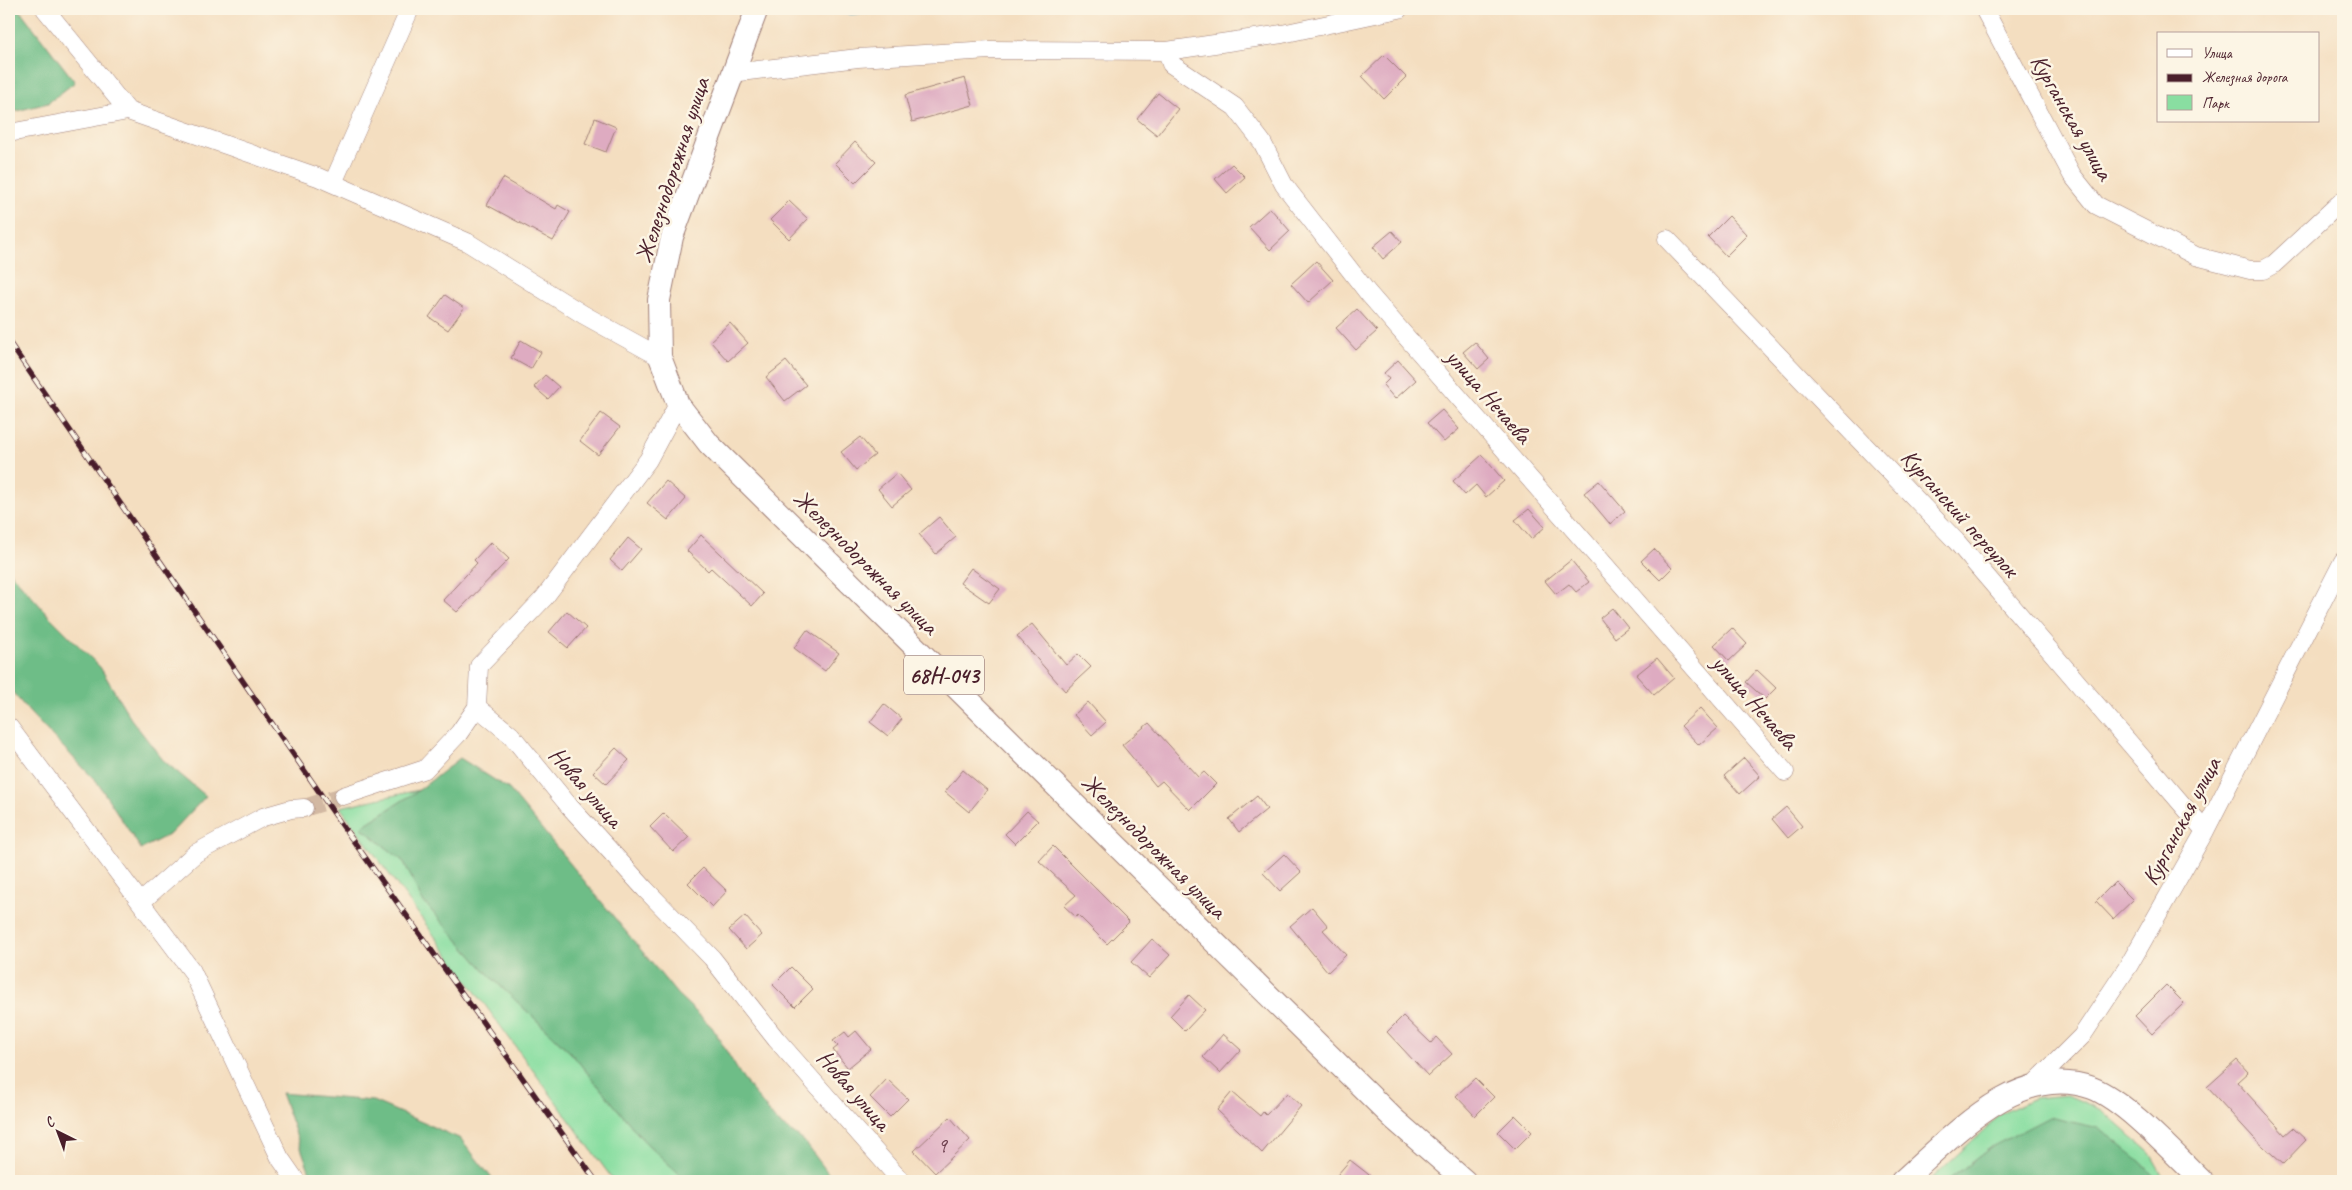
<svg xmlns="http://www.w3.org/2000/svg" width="2352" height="1190" font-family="Caveat,sans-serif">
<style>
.green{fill:#89dea1;stroke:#6a7e66}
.forest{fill:#6ebd87;stroke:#5c6e59}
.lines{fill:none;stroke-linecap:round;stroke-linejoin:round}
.stream{stroke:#53b8d2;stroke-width:5.5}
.building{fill:#deabc1}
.minor-tunnel{stroke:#d2b8a2;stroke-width:18;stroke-dasharray:18 9;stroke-linecap:butt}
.minor-casing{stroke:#9f7e76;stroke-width:19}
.major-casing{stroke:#9f7e76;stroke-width:24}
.minor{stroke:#fff;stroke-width:18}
.major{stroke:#fff;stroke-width:22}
.rail-casing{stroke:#4a1f2b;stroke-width:5.5}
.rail{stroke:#fcf5e5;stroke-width:4;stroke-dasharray:11;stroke-linecap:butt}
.labels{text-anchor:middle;stroke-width:5;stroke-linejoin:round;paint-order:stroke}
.number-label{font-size:21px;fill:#6f4250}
.shield{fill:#fcf5e5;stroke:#7f5f63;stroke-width:1}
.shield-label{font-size:22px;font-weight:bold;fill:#4a1f2b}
.street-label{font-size:24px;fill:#4a1f2b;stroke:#fcf5e5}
</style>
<rect width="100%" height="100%" fill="#fcf5e5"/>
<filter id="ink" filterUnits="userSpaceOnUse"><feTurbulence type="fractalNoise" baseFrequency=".02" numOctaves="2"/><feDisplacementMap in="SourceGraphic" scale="10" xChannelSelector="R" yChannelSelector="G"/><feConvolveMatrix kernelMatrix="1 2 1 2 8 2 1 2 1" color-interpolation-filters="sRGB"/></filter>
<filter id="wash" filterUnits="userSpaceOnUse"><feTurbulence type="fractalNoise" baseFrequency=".0096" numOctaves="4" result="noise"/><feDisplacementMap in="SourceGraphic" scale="20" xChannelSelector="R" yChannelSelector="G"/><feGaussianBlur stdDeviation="1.12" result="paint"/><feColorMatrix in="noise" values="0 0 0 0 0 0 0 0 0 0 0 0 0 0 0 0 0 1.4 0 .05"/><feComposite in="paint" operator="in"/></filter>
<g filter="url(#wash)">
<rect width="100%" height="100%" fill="#f4dec0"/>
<path class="green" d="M419 790 361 827 404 862 422 900 490 976 571 1053 644 1141 687 1181H614L340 807Z
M2067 1095 2102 1110 2150 1153 2166 1181H2158L2141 1162 1993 1146 1947 1181H1929L2001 1114 2034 1098Z"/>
<path class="forest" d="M9 9H19L75 82 48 103 9 113Z
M9 571 50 617 100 667 131 719 163 760 206 796 170 834 141 849 97 782 31 714 9 688Z
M460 758 509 789 677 994 712 1027 743 1079 777 1122 804 1141 834 1181H687L644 1141 571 1053 490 976 422 900 404 862 361 827 419 790Z
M281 1093 373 1101 461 1139 494 1181H313Z
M2049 1117 2099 1128 2141 1162 2158 1181H1947L1993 1146Z"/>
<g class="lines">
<path class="stream" d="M838 9 851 12 886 9"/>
</g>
<g id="blocks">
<path class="building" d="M1384 55 1406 77 1384 99 1362 76Z
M965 78 973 105 912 122 905 95Z
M1158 93 1178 109 1157 135 1137 119Z
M595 118 616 127 606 152 585 144Z
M855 142 876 162 855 183 835 163Z
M1232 164 1245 177 1227 193 1215 179Z
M503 178 556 209 558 205 570 212 553 241 487 205Z
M789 201 808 219 789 239 770 220Z
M1270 208 1290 231 1270 250 1249 227Z
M1729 216 1747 235 1726 256 1708 237Z
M1392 231 1402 242 1383 259 1373 247Z
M1316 261 1333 280 1308 303 1291 284Z
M445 295 464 308 448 330 429 317Z
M1357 309 1377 331 1356 350 1336 328Z
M730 323 748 343 728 361 710 341Z
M521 340 541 352 531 369 511 358Z
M1475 342 1489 359 1478 369 1463 352Z
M1398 360 1416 380 1395 399 1383 385 1389 379 1384 373Z
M786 361 806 385 785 401 766 377Z
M545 375 559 387 548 399 534 387Z
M1442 410 1459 429 1444 442 1427 423Z
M601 413 620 427 598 455 580 441Z
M860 437 875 455 856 470 841 452Z
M1482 455 1504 481 1486 497 1476 485 1465 495 1453 481Z
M897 473 911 490 892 506 878 489Z
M666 481 686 499 668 520 647 503Z
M1599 481 1625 511 1610 524 1584 493Z
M1529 509 1545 527 1531 539 1515 520Z
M939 517 956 537 936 554 919 534Z
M701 535 763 594 752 606 711 568 708 571 687 551Z
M628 538 641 549 622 571 610 560Z
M491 542 509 559 457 612 443 600 477 563 474 560Z
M1654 549 1672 568 1660 580 1641 561Z
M1571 560 1589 582 1576 592 1569 584 1556 594 1545 581Z
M971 568 1000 589 989 603 960 583Z
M1612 608 1628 628 1615 638 1600 618Z
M567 611 586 628 568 648 549 632Z
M1032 624 1066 665 1078 654 1091 667 1065 691 1017 636Z
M1732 628 1747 644 1729 661 1714 645Z
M807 630 839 653 825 671 794 648Z
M1657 658 1674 678 1654 695 1636 675Z
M1757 670 1776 688 1765 699 1746 682Z
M1088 702 1106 722 1092 735 1074 715Z
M884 704 902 719 888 736 870 722Z
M1700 708 1718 728 1699 745 1681 726Z
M1149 723 1198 777 1204 772 1216 784 1190 810 1162 781 1156 786 1122 745Z
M616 748 629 760 606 784 593 772Z
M1744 758 1760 776 1740 794 1724 776Z
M963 770 987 790 969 812 945 792Z
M1257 796 1267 809 1239 832 1229 819Z
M1786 807 1802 826 1788 838 1772 819Z
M1027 811 1038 821 1015 844 1005 834Z
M664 813 689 837 673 852 650 827Z
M1053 846 1129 922 1107 944 1078 915 1076 917 1064 906 1076 895 1039 861Z
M1284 854 1301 872 1280 891 1263 873Z
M703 868 727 891 712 907 688 883Z
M2115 882 2133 900 2113 919 2096 901Z
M1312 907 1328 926 1323 930 1346 955 1328 972 1290 926Z
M745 916 762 935 746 949 729 930Z
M1152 939 1170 955 1149 978 1131 962Z
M791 967 813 989 795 1007 773 985Z
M2166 985 2184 1003 2152 1034 2135 1016Z
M1189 995 1205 1010 1185 1031 1170 1016Z
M1403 1016 1431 1043 1436 1037 1452 1054 1428 1076 1387 1032Z
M856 1031 871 1049 848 1068 833 1050 838 1046 833 1041 845 1032 849 1037Z
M1223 1034 1241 1050 1220 1073 1203 1057Z
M2237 1060 2248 1072 2237 1082 2285 1135 2293 1128 2306 1140 2283 1164 2254 1138 2207 1087Z
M1475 1078 1494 1097 1475 1116 1456 1096Z
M887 1079 908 1099 890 1117 870 1097Z
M1232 1092 1260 1116 1263 1112 1266 1115 1287 1093 1301 1106 1262 1153 1217 1110Z
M1515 1115 1532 1132 1515 1149 1498 1132Z
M950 1117 970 1140 935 1173 914 1151Z
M1350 1160 1377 1181H1332Z"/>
</g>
</g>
<g filter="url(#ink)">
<use href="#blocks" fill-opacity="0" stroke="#9f7e76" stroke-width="1"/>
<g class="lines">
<path class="minor-tunnel" d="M304 808 343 796"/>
<g class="minor-casing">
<path id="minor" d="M45 9 128 111
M1984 9 2072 175 2096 205 2196 256 2250 270H2263L2274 264 2343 200
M1167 51 1171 64 1235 107 1262 142 1284 185 1368 293 1785 772
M732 73 858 58 990 50 1167 51 1282 34 1399 9
M9 133 128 111 318 177 467 242 584 315 660 357
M333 183 410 9
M1667 239 1956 541 2205 831
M678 404 648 460 544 598 479 666 477 707 511 735 570 807 645 889 712 958 776 1039 901 1181
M9 727 192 971 280 1158 296 1181
M343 796 425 769 459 733 477 707
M141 902 196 853 263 817 291 809 304 808
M2033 1085 2082 1036 2129 965 2205 831 2343 561"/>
</g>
<g class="major-casing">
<path id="major" d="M757 9 672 237 659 300 660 357 678 404 709 444 1394 1119 1465 1181
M1902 1181C1952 1137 2018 1061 2092 1088 2126 1101 2175 1155 2202 1181"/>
</g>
<use href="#minor" class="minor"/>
<use href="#major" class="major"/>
<g class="rail-casing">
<path id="rail" d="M9 342 342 825 596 1181"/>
</g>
<use href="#rail" class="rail"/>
</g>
</g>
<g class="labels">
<g class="number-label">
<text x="942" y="1152">9</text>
</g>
<rect class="shield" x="904" y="655.5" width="80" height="39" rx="4"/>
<g class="shield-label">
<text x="944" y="683">68Н-043</text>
</g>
<g class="street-label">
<text transform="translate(2072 117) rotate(60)" y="8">Курганская улица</text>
<text transform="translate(672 170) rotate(-72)" y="8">Железнодорожная улица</text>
<text transform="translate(1489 396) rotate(49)" y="8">улица Нечаева</text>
<text transform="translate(1960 513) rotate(48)" y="8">Курганский переулок</text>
<text transform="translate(866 562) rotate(45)" y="8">Железнодорожная улица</text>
<text transform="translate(1755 702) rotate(49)" y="8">улица Нечаева</text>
<text transform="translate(586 787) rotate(49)" y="8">Новая улица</text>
<text transform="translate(2181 821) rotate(-62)" y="8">Курганская улица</text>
<text transform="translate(1154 846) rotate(45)" y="8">Железнодорожная улица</text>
<text transform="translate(854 1090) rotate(49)" y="8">Новая улица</text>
</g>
</g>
<rect width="2352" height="1190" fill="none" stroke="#fcf5e5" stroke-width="30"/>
<rect x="2157" y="32" width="162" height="90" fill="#fcf5e5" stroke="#b59f9b"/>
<rect x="2167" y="49" width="25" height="8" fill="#ffffff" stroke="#b59f9b"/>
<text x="2202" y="58" font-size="15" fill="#4a1f2b">Улица</text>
<rect x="2167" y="74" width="25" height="8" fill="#4a1f2b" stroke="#b59f9b"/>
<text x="2202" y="82" font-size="15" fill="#4a1f2b">Железная дорога</text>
<rect x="2167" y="95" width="25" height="15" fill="#89dea1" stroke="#b59f9b"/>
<text x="2202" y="108" font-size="15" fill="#4a1f2b">Парк</text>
<g transform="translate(58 1132) rotate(318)" stroke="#fcf5e5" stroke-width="4" paint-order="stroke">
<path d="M0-4L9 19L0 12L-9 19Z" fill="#4a1f2b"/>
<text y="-8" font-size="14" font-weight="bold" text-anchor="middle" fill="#4a1f2b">С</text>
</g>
</svg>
